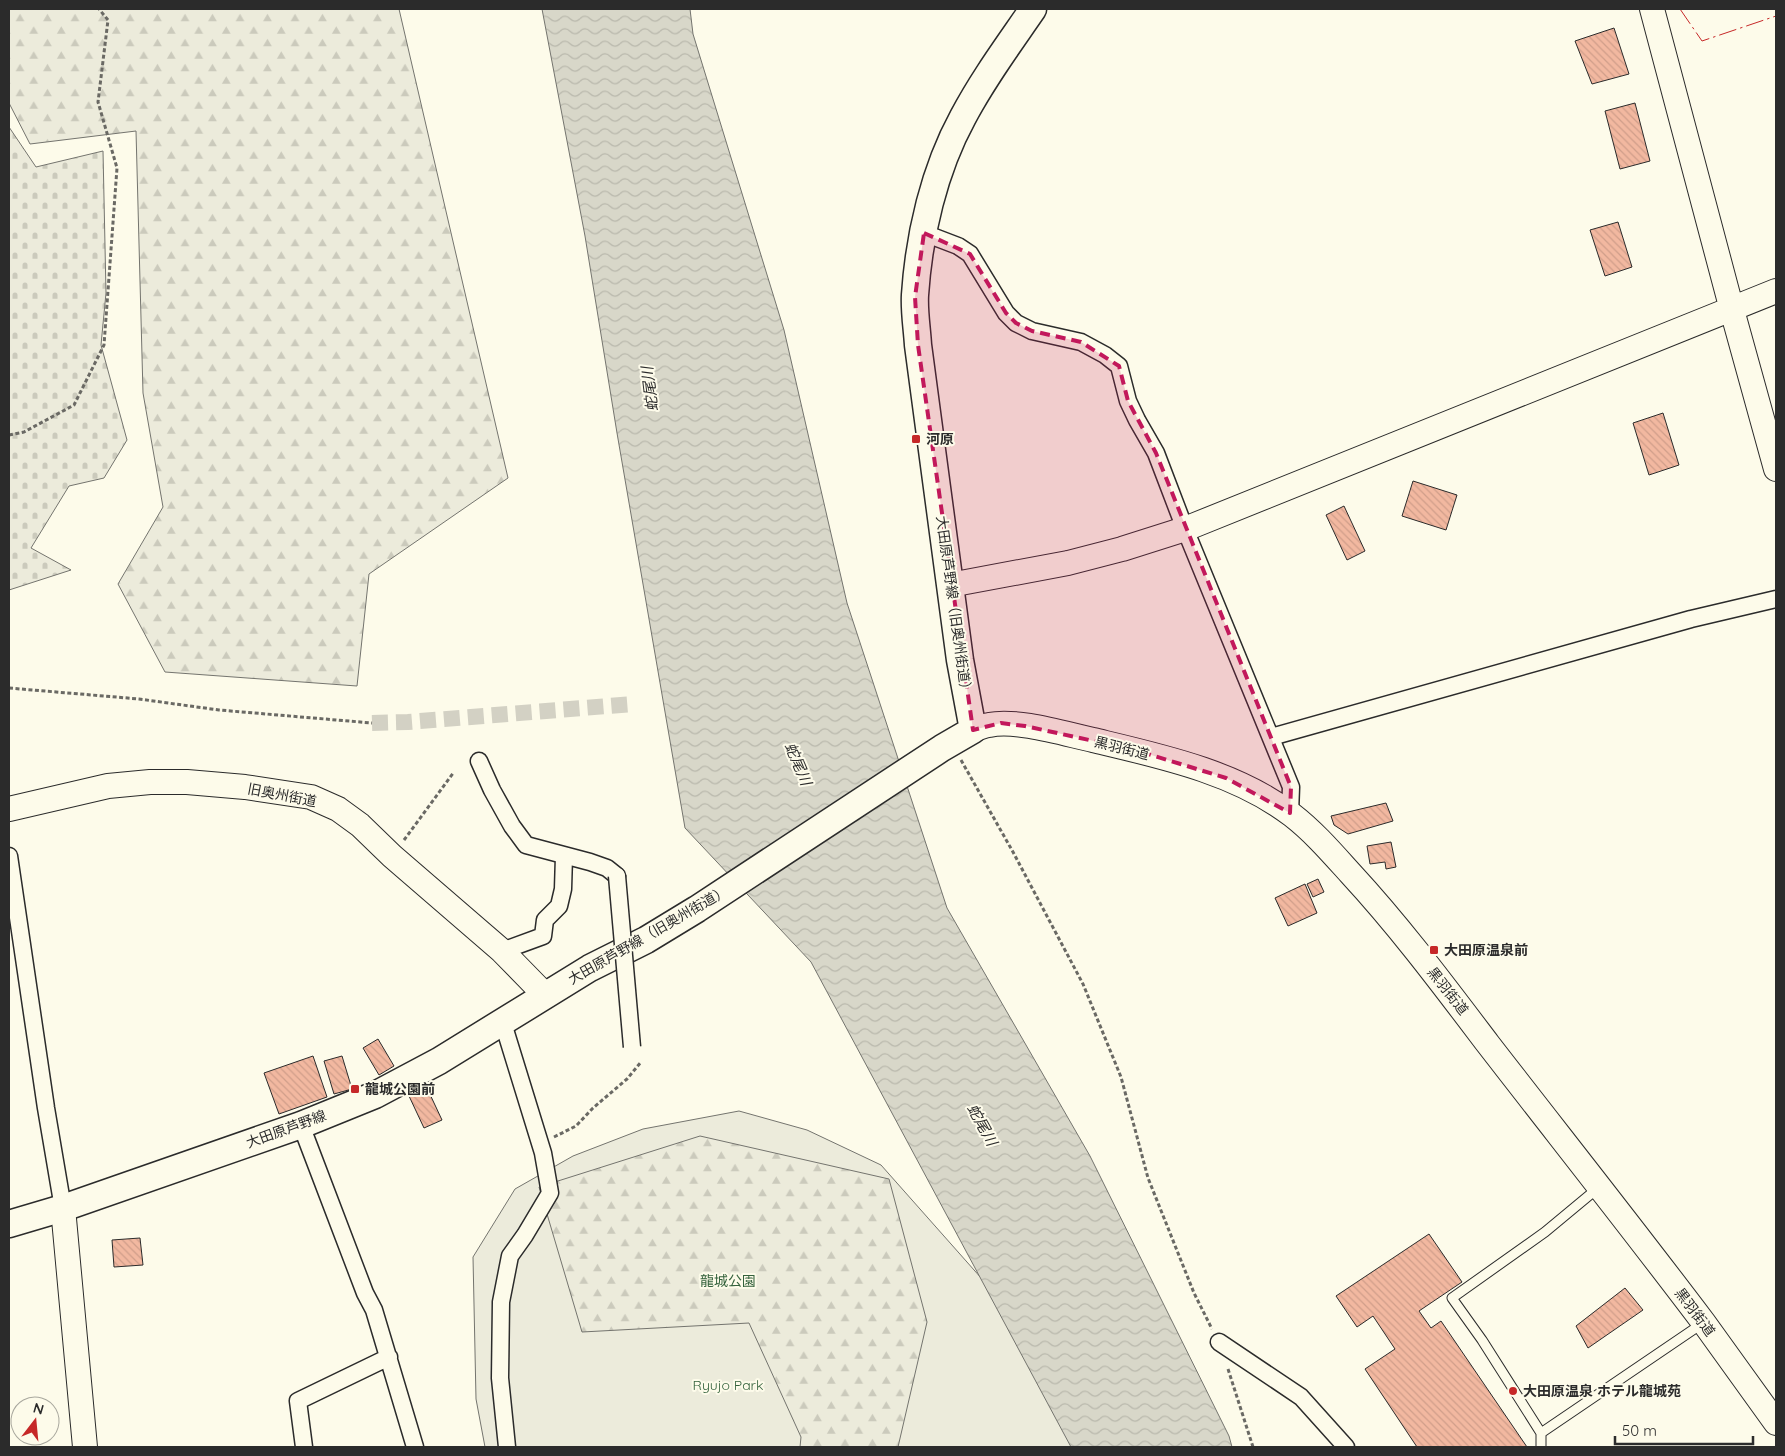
<svg xmlns="http://www.w3.org/2000/svg" width="1785" height="1456" font-family="Quicksand,'Noto Sans JP',sans-serif">
<style>
.green{fill:#ecebdb;stroke:#74746e}
.forest{fill:url(#forest-firs);stroke:#74746e}
.cemetery{fill:url(#cemetery-stones);stroke:#74746e}
.water{fill:url(#water-waves);stroke:#74746e}
.building{fill:url(#building-back-hatch);stroke:#2b2b2b}
.lines{fill:none;stroke-linecap:round;stroke-linejoin:round}
.street-tunnel{stroke:#d3d1c4;stroke-width:16;stroke-dasharray:16 8;stroke-linecap:butt}
.lane-casing{stroke:#2b2b2b;stroke-width:11}
.street-casing{stroke:#2b2b2b;stroke-width:19}
.secondary-casing{stroke:#2b2b2b;stroke-width:26}
.primary-casing{stroke:#2b2b2b;stroke-width:29}
.path{stroke:#6a6964;stroke-width:3;stroke-dasharray:4 2.5;stroke-linecap:butt}
.lane{stroke:#fdfbea;stroke-width:9}
.street{stroke:#fdfbea;stroke-width:16}
.secondary{stroke:#fdfbea;stroke-width:24}
.primary{stroke:#fdfbea;stroke-width:26}
.street-bridge-casing{stroke:#2b2b2b;stroke-width:19;stroke-linecap:butt}
.street-bridge{stroke:#fdfbea;stroke-width:16}
.power{stroke:#c62828;stroke-width:1;stroke-dasharray:18 4 2.5 4;stroke-linecap:butt}
.marked{fill:#c2185b;fill-opacity:0.2;stroke:#c2185b;stroke-width:4;stroke-dasharray:10 6;stroke-linejoin:round}
.poi-dot{fill:#c62828;stroke:#fdfbea;stroke-width:2}
.labels{text-anchor:middle;stroke-width:4;stroke-linejoin:round;paint-order:stroke}
.poi-label{font-size:14px;font-weight:bold;fill:#2b2b2b;stroke:#fdfbea;text-anchor:start}
.street-label{font-size:14px;fill:#2b2b2b;stroke:#fdfbea}
.park-label{font-size:14px;fill:#34623c;stroke:#fdfbea}
.water-label{font-size:15px;font-style:italic;fill:#2b2b2b;stroke:#fdfbea}
</style>
<defs>
<pattern id="forest-firs" width="22" height="20" patternUnits="userSpaceOnUse" patternTransform="scale(1.25)"><rect width="22" height="20" fill="#ecebdb"/><path d="M5 1l3.5 6h-7zM16 11l3.5 6h-7z" fill="#cbcabc"/></pattern>
<pattern id="cemetery-stones" width="16" height="16" patternUnits="userSpaceOnUse" patternTransform="scale(1.25)"><rect width="16" height="16" fill="#ecebdb"/><path d="M2 7V4a2 2 0 0 1 4 0v3zM10 15v-3a2 2 0 0 1 4 0v3z" fill="#cbcabc"/></pattern>
<pattern id="water-waves" width="16" height="10" patternUnits="userSpaceOnUse" patternTransform="scale(1.25)"><rect width="16" height="10" fill="#d8d7c9"/><path d="M0 5q4-4 8 0t8 0" fill="none" stroke="#bab9ad"/></pattern>
<pattern id="building-back-hatch" width="6" height="6" patternUnits="userSpaceOnUse" patternTransform="scale(1.25)"><rect width="6" height="6" fill="#f2b8a0"/><path d="M-1 5l2 2M0 0l6 6M5-1l2 2" fill="none" stroke="#d09e8a"/></pattern>
</defs>
<rect width="100%" height="100%" fill="#fdfbea"/>
<path class="green" d="M739 1111 807 1130 881 1165 1029 1332 1072 1447H485L476 1399 473 1257 515 1189 573 1156 643 1129Z"/>
<path class="forest" d="M9 9H399L508 478 369 574 357 686 165 672 118 584 163 507 143 393 136 131 30 144 9 103Z
M700 1136 889 1179 927 1322 898 1447H800L801 1437 749 1323 582 1332 539 1187Z"/>
<path class="cemetery" d="M9 127 36 167 103 151 106 293 101 345 127 440 104 478 69 486 31 548 71 570 9 590Z"/>
<path class="water" d="M542 9H690L693 34 784 330 847 603 947 908 1090 1156 1229 1436 1232 1447H1071L811 962 685 828 617 433 585 236Z"/>
<path class="building" d="M1614 28 1629 74 1592 84 1575 41Z
M1635 103 1650 161 1620 169 1605 111Z
M1618 222 1632 267 1605 276 1590 230Z
M1663 413 1679 465 1649 475 1633 423Z
M1413 481 1457 495 1446 530 1402 516Z
M1344 506 1365 551 1347 560 1326 515Z
M1386 803 1393 821 1348 834 1334 825 1331 816Z
M1391 842 1396 867 1386 869 1385 862 1370 864 1367 846Z
M1318 879 1324 892 1313 897 1307 884Z
M1305 884 1317 913 1288 926 1275 898Z
M378 1039 394 1066 379 1075 363 1048Z
M313 1056 327 1097 279 1114 264 1073Z
M342 1056 352 1089 334 1094 324 1061Z
M427 1088 442 1120 424 1128 409 1096Z
M1429 1234 1462 1282 1419 1311 1431 1328 1441 1321 1527 1447H1417L1365 1369 1395 1349 1373 1316 1357 1327 1336 1296Z
M140 1238 143 1265 114 1267 112 1240Z
M1625 1288 1643 1310 1588 1348 1576 1326Z"/>
<g class="lines">
<path class="street-tunnel" d="M372 723 408 722 633 704"/>
<g class="lane-casing">
<path id="lane" d="M1541 1433 1703 1323
M1541 1447V1433L1482 1340 1452 1298 1545 1232 1598 1188"/>
</g>
<g class="street-casing">
<path id="street" d="M924 233 958 246 970 254 1006 313 1016 323 1032 331 1081 342 1105 355 1119 366 1128 401 1137 420 1156 453 1185 529 1291 787 1290 813
M1271 737 1691 619 1776 599
M479 761 492 790 512 826 526 845 590 862 607 868 617 876
M9 856 46 1108 63 1208
M502 951 543 936 545 920 559 906 563 889 564 856
M503 1023 543 1153 550 1193 525 1235 510 1256 501 1302 500 1378 507 1447
M301 1125 365 1293 374 1310 415 1447
M1219 1342 1301 1397 1346 1447
M304 1447 298 1401 389 1357"/>
</g>
<g class="secondary-casing">
<path id="secondary" d="M1652 9 1732 310 1776 469
M950 585 1068 563 1122 549 1185 529 1776 291
M973 730C978 728 983 726 989 725 1017 719 1065 734 1093 740 1160 756 1236 772 1292 815 1314 832 1332 853 1351 874 1400 927 1444 986 1488 1044 1560 1137 1633 1229 1704 1323 1728 1356 1752 1390 1776 1423
M9 809 108 786 150 782H187L245 787 311 797 338 809 360 825 392 856 502 951 545 995
M63 1208 85 1447"/>
</g>
<g class="primary-casing">
<path id="primary" d="M9 1224 63 1208 301 1125 375 1095 439 1061 590 968 646 940 697 909 942 748 973 730 960 660 918 345C917 328 914 311 915 295 919 235 934 170 963 117 983 79 1009 44 1033 9"/>
</g>
<path class="path" d="M9 435 24 432 74 405 104 345 117 168 98 102 108 20 99 9
M9 688 139 699 219 710 372 723
M961 760 1013 852 1083 984 1121 1077 1148 1178 1194 1293 1212 1329
M404 840 454 772
M554 1137 576 1126 593 1108 627 1079 641 1062
M1228 1369 1253 1447"/>
<use href="#lane" class="lane"/>
<use href="#street" class="street"/>
<use href="#secondary" class="secondary"/>
<use href="#primary" class="primary"/>
<g class="street-bridge-casing">
<path id="street-bridge" d="M617 876 632 1047"/>
</g>
<use href="#street-bridge" class="street-bridge"/>
<path class="power" d="M1680 9 1702 41 1776 16"/>
</g>
<path class="marked" d="M924 233 970 254 1006 313 1016 323 1032 331 1081 342 1119 366 1128 401 1156 453 1291 787 1290 813 1226 778 1135 750 1025 726 1001 723 973 730 918 345 915 297Z"/>
<g class="poi-dot">
<rect x="911" y="434" width="10" height="10" rx="2.5"/>
<rect x="1429" y="945" width="10" height="10" rx="2.5"/>
<rect x="350" y="1084" width="10" height="10" rx="2.5"/>
<circle cx="1513" cy="1391" r="5"/>
</g>
<g class="labels">
<g class="poi-label">
<text x="926" y="444">河原</text>
<text x="1444" y="955">大田原温泉前</text>
<text x="365" y="1094">龍城公園前</text>
<text x="1523" y="1396">大田原温泉 ホテル龍城苑</text>
</g>
<g class="street-label">
<text transform="translate(954 606) rotate(82)" y="5">大田原芦野線（旧奥州街道）</text>
<text transform="translate(1122 748) rotate(14)" y="5">黒羽街道</text>
<text transform="translate(282 795) rotate(11)" y="5">旧奥州街道</text>
<text transform="translate(648 935) rotate(-30)" y="5">大田原芦野線（旧奥州街道）</text>
<text transform="translate(1448 991) rotate(52)" y="5">黒羽街道</text>
<text transform="translate(286 1129) rotate(-20)" y="5">大田原芦野線</text>
<text transform="translate(1695 1312) rotate(53)" y="5">黒羽街道</text>
</g>
<g class="park-label">
<text x="728" y="1286">龍城公園</text>
<text x="728" y="1390">Ryujo Park</text>
</g>
<g class="water-label">
<text transform="translate(650 389) rotate(-97)" y="5">蛇尾川</text>
<text transform="translate(798 764) rotate(67)" y="5">蛇尾川</text>
<text transform="translate(982 1125) rotate(61)" y="5">蛇尾川</text>
</g>
</g>
<rect width="1785" height="1456" fill="none" stroke="#2b2b2b" stroke-width="20"/>
<g transform="translate(35 1421) rotate(16)"><circle r="24" fill="#fdfbea" stroke="#a9a89e"/>
<path d="M0-4L9 19L0 12L-9 19Z" fill="#c62828"/>
<text y="-8" font-size="14" font-weight="bold" text-anchor="middle" fill="#2b2b2b">N</text>
</g>
<path d="M1615 1436v8h138v-8" fill="none" stroke="#2b2b2b" stroke-width="2.5"/>
<text x="1622" y="1436" font-size="15" fill="#2b2b2b" stroke="#fdfbea" stroke-width="4" paint-order="stroke">50 m</text>
</svg>
